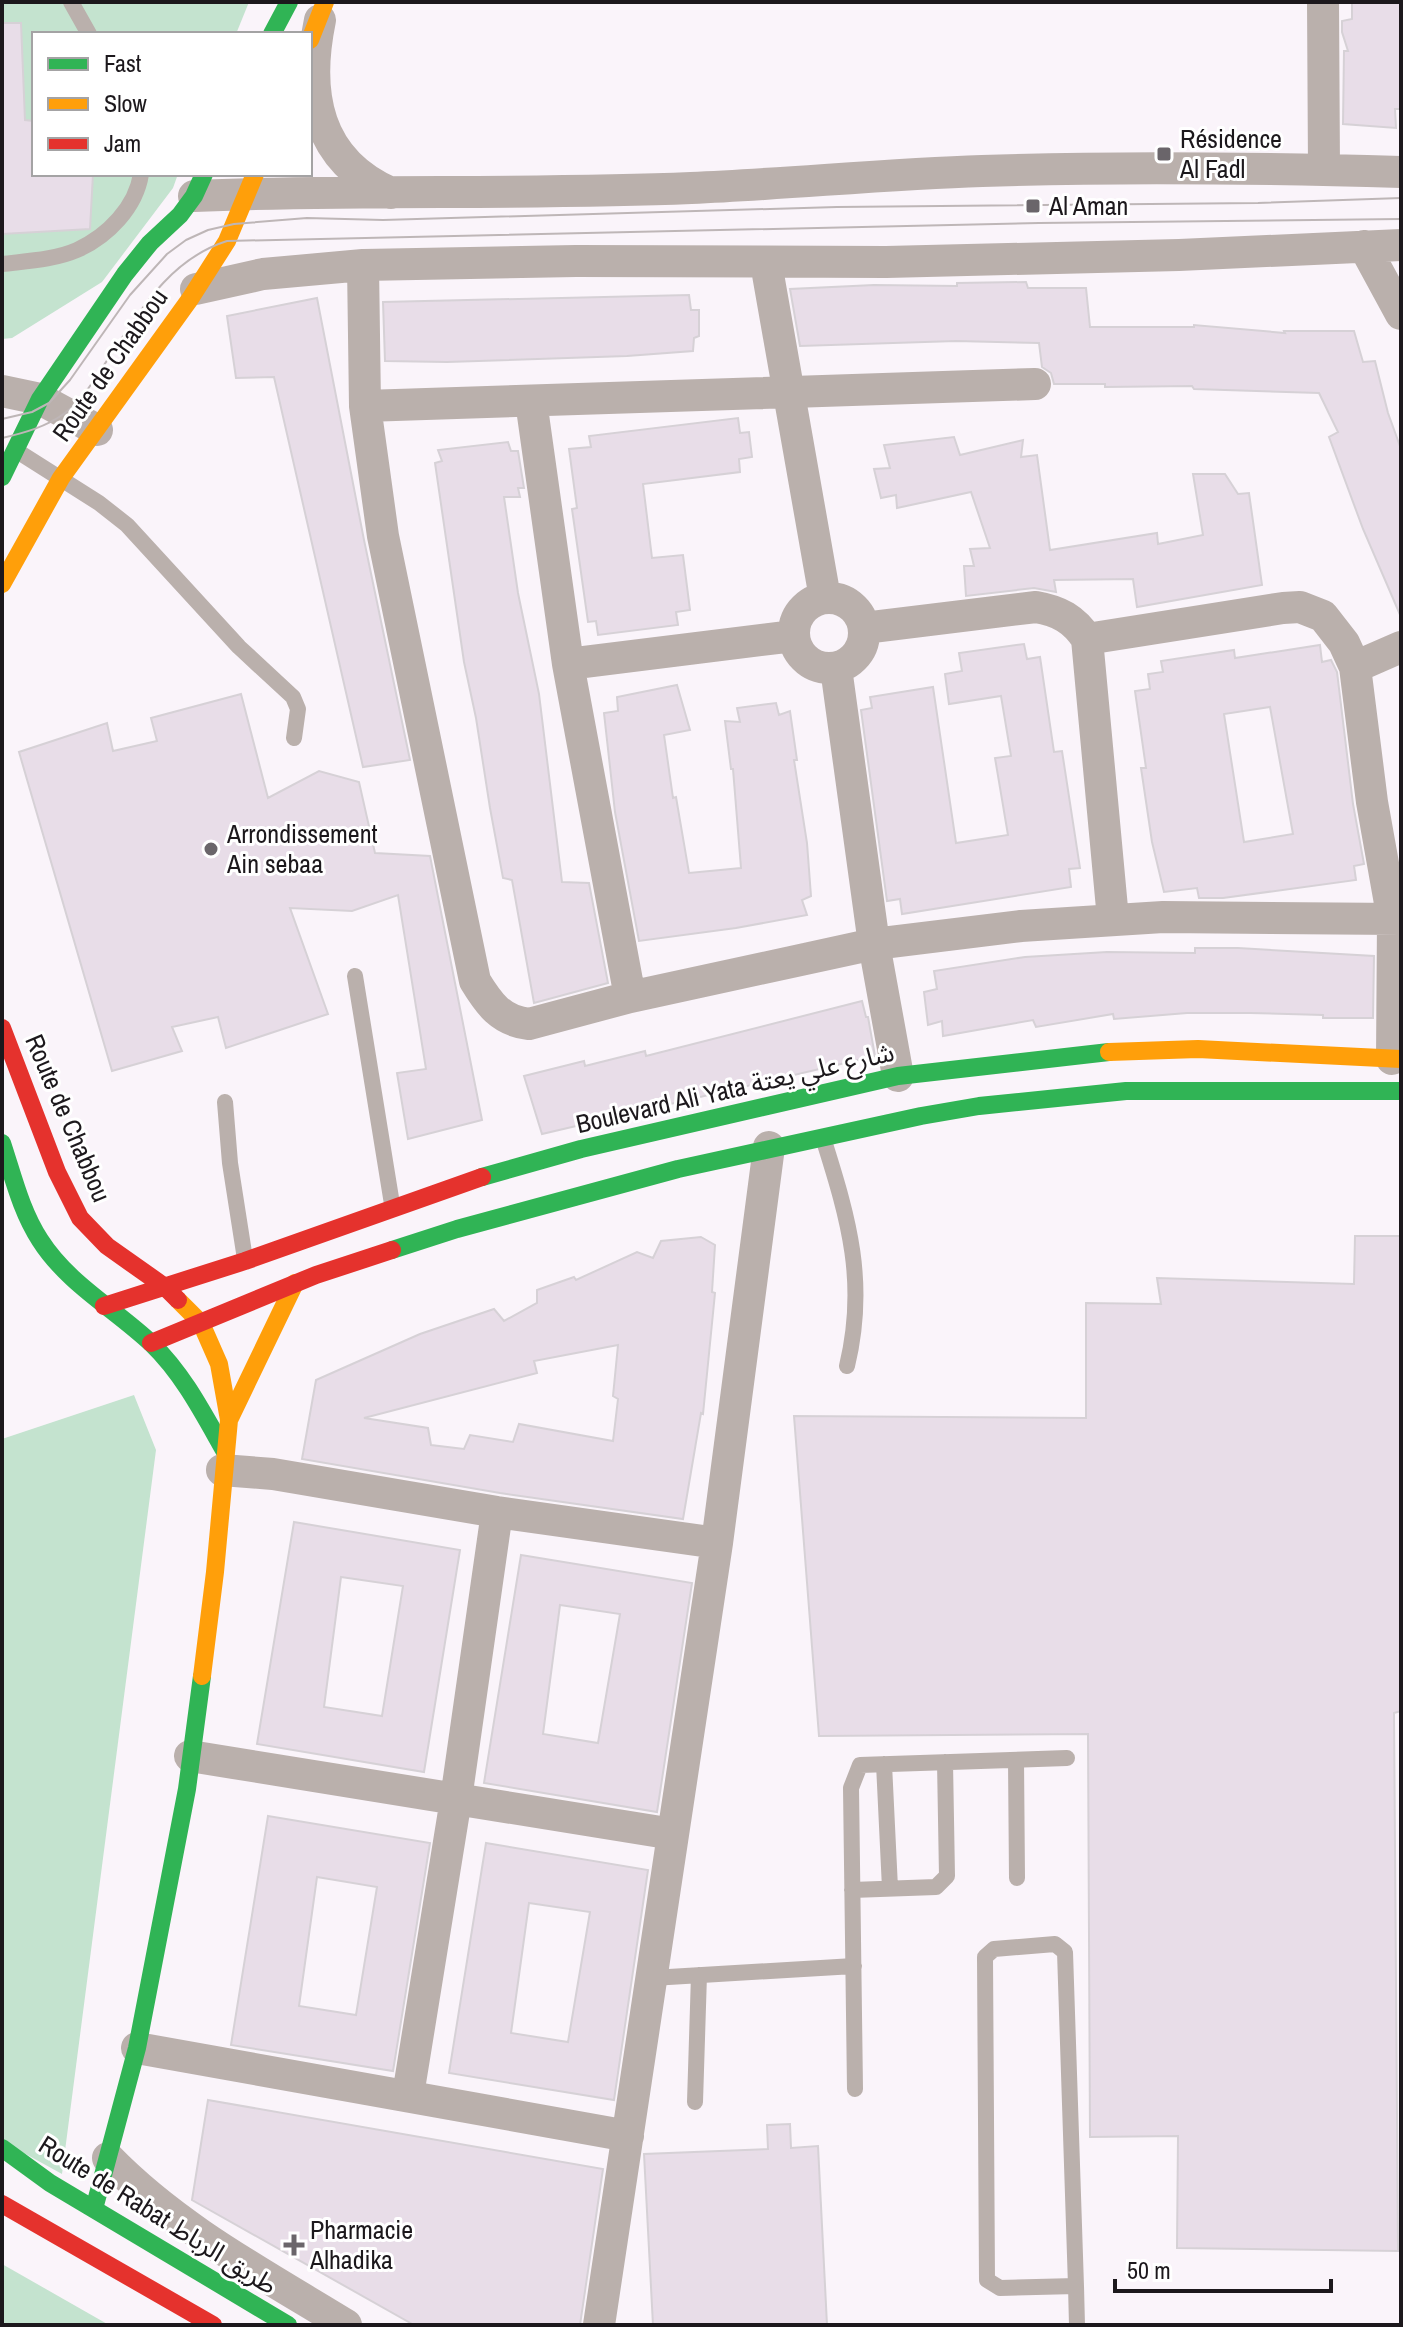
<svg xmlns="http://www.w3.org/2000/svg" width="1403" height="2327" font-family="'Archivo Narrow','Noto Sans Arabic',sans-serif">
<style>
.green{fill:#c4e3cf}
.building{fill:#e8dde8;stroke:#d6d1d6;stroke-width:2;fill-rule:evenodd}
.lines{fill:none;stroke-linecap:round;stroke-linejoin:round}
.lane{stroke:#bab0ac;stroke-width:16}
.street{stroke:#bab0ac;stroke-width:32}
.fast{stroke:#30b455;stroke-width:18}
.slow{stroke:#ff9f0a;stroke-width:18}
.jam{stroke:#e5322d;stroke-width:18}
.tram{stroke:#beb6b7;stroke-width:2}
.poi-dot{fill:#6a656a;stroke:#fff;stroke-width:3}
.labels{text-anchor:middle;stroke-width:6;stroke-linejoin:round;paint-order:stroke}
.poi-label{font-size:26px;fill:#1c181c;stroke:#fff;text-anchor:start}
.street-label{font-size:26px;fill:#1c181c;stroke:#fff}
</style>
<rect width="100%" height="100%" fill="#faf4fa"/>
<path class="green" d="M2 2H249L236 34H34V174H178L173 188 102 282 12 338 2 339Z
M134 1395 156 1450 62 2174 2 2141V1439Z
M2 2264 109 2325H2Z"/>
<path class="building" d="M1352 2H1401V109H1395L1396 128 1343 124 1344 51H1348L1342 32V21L1352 19Z
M2 23H21L25 120 34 121V174H93L90 229 2 234Z
M1026 282 1028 288H1086L1090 327H1194V325L1285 333 1284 331H1354L1363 362 1375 361 1388 413 1401 449V617L1363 529 1329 437 1338 432 1319 393 1194 389 1192 386 1105 387V384H1054L1051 373 1042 367 1039 343 956 341 800 346 790 289 874 285 957 286V283Z
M689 295 691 310H699V336L694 338 693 351 627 356 447 362 385 361 383 302Z
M317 298 364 540 410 760 363 767 274 377 236 378 227 316Z
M738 418 740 433 749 432 752 457 739 459 740 472 643 484 652 558 683 555 690 610 676 612 678 625 598 635 596 621 588 622 572 509 577 508 569 449 591 447 589 436Z
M954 437 960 455 1023 440 1021 457 1037 455 1050 550 1157 533 1158 544 1203 535 1193 474H1225L1238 494 1249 493 1262 585 1137 607 1133 579 1054 580 1056 592 1034 588 966 596 964 566H974L970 549 990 548 971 492 897 508 896 495 881 498 874 469 890 468 884 445Z
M508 442 511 451H518L524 488H518L520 497H504L518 593 539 694 562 882 589 883 608 983 534 1003 512 880 503 878 490 808 476 718 464 662 435 463 442 461 438 450Z
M1024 644 1027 659 1040 657 1054 752 1062 751 1080 868 1069 869 1071 887 902 914 900 899 887 901 861 710 872 708 870 697 933 687 956 843 1008 835 995 758 1011 756 1001 696 949 704 945 674 962 671 959 653Z
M1320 645 1322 662 1331 660 1337 672 1353 804 1364 864 1354 866 1356 880 1223 898H1199L1197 888 1164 892 1152 842 1141 768H1146L1135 691 1150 689 1148 674 1163 672 1161 661 1234 650 1235 658ZM1270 707 1293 834 1244 842 1224 714Z
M677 685 690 730 664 735 673 798 676 797 689 873 741 868 733 769H731L725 721 740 722 737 708 776 703 779 715 790 711 797 760H794L807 843 811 896 802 900 807 915 736 928 639 941 615 812 604 713 618 711 617 697Z
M241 694 268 798 319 771 359 782 375 853 430 856 482 1120 408 1139 397 1073 426 1069 398 895 352 911 290 908 328 1014 226 1048 218 1017 172 1027 182 1051 112 1071 19 752 107 723 113 751 157 741 151 718Z
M1195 948H1238L1374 956 1373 1018H1323V1015L1250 1013H1187L1114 1019 1113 1014 1036 1027 1033 1020 943 1036 942 1021 928 1025 924 992 937 989 934 971 1025 957 1107 952 1195 953Z
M862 1001 866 1017H868L875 1056 542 1134 524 1076 584 1061 585 1066 645 1051 646 1056Z
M1355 1236H1401V1711L1394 1713 1398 2251 1177 2248 1178 2136 1090 2137 1088 1734 819 1736 794 1416 1086 1418V1303L1161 1304 1157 1278 1354 1284Z
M701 1237 715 1245 712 1292 715 1293 703 1414 701 1413 683 1519 500 1493 302 1459 316 1380 420 1334 494 1309 504 1321 537 1303V1290L574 1277 576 1280 637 1252 653 1258 661 1241ZM618 1345 613 1396 618 1399 613 1441 519 1424 513 1442 470 1435 464 1449 431 1445 428 1428 364 1418 537 1373 534 1361Z
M294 1522 460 1550 424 1772 257 1744ZM341 1577 403 1586 382 1716 324 1707Z
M521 1555 692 1583 657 1812 484 1783ZM560 1605 620 1614 598 1743 543 1734Z
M268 1816 430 1843 393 2071 231 2045ZM317 1877 377 1887 356 2015 299 2006Z
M486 1843 648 1870 614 2100 449 2073ZM529 1903 590 1912 568 2042 511 2033Z
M208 2100 603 2169 580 2325H414L192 2200Z
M790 2124 791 2148 818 2146 827 2325H653L644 2154 768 2149 767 2125Z"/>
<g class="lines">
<path class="lane" d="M71 2 89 34
M2 264C27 261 54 260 77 250 108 236 136 207 141 174
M17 451 99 503 127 525 239 647 293 697 298 709 294 738
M355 976 392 1204
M225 1102 230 1163 245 1259
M824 1141C849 1220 867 1283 847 1366
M1016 1760 1017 1878
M884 1764 890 1888
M852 1890 936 1887 947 1876 945 1762
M652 1978 854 1966
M855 2089 851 1788 860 1765 1067 1758
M695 2102 699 1975
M1076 2286 1000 2288 987 2280 985 1957 994 1949 1055 1944 1065 1952 1076 2286 1077 2325"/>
<path class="street" d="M1323 2 1324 170
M320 20C305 93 316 160 391 193
M194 196C359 189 525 195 691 188 788 184 885 174 982 171 1122 166 1262 168 1401 172
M1364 246 1401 314
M766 263 825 598
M363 265 365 406 383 536 475 981C489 1004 501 1021 529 1024L630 997 874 944 1021 926 1163 917 1401 919
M196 289 263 274 363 265 576 261 886 262 1179 255 1401 245
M2 391 40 399 97 430
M531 401 568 664 630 997
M365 406 1035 384
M794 633a35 35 0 1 1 70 0a35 35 0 1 1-70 0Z
M864 628 1036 607C1059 611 1074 619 1087 639L1283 608 1300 607 1323 616 1344 643 1355 667 1372 802 1393 920 1392 1059
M1087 639 1113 919
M568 664 794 636
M1355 667 1401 647
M836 668 874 944 898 1076
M222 1470 273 1474 497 1512 717 1543
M190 1756 673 1834
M137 2048 628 2136
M408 2095 456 1799 497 1512
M108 2158C176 2228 263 2274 346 2325
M599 2325 717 1543 769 1147"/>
<path class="fast" d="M272 34 289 2
M2 477 40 399 125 274 150 243 180 215 194 196 204 174
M2 1143C13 1176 21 1211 40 1240 68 1284 115 1309 152 1344 183 1374 203 1413 224 1450
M482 1177 581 1149 898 1076 1109 1052
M392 1250 457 1229 678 1169 921 1116 979 1106 1126 1091H1401
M2 2148 50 2183 288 2325
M94 2209 137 2048 187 1789 202 1676"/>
<path class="slow" d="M310 40 325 2
M2 584 61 478 190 299 227 241 255 174
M1109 1052 1198 1049 1401 1059
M178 1300 201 1323 219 1364 229 1420 215 1572 202 1676
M229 1420 295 1283"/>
<path class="jam" d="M2 1028 57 1172 80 1218 107 1246 165 1287 178 1300
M104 1306 245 1261 482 1177
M151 1343 316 1275 392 1250
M2 2204 213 2325"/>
<path class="tram" d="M2 419 32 412 49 403 70 380 130 295 167 254 186 240 208 230 234 224 307 218 383 220 837 207 1258 203 1401 198
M2 438C24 433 46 427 65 413 81 401 93 382 104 365 138 315 167 260 227 241L1039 223 1401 219"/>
</g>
<g class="poi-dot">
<rect x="1156" y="146" width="16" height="16" rx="4"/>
<rect x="1025" y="198" width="16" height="16" rx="4"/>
<circle cx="211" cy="849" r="8"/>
<path d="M290 2233h8v8h8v8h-8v8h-8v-8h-8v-8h8z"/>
</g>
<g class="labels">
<g class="poi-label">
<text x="1180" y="148">Résidence<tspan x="1180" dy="30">Al Fadl</tspan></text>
<text x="1049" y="215">Al Aman</text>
<text x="227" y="843">Arrondissement<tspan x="227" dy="30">Ain sebaa</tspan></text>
<text x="310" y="2239">Pharmacie<tspan x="310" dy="30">Alhadika</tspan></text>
</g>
<g class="street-label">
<text transform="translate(110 365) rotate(-55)" y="9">Route de Chabbou</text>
<text transform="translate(735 1088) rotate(-13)" y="9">Boulevard Ali Yata شارع علي يعتة</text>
<text transform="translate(68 1118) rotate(67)" y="9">Route de Chabbou</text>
<text transform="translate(158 2215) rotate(32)" y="9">Route de Rabat طريق الرباط</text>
</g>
</g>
<rect width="1403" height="2327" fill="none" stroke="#1c181c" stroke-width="8"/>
<rect x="32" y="32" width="280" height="144" fill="#ffffff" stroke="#a4a3a4" stroke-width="2"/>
<rect x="48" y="58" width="40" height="12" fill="#30b455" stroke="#a4a3a4" stroke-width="2"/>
<text x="104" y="72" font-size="24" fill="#1c181c">Fast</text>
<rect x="48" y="98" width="40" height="12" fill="#ff9f0a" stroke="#a4a3a4" stroke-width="2"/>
<text x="104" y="112" font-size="24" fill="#1c181c">Slow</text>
<rect x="48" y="138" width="40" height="12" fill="#e5322d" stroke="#a4a3a4" stroke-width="2"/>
<text x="104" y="152" font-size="24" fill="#1c181c">Jam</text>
<path d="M1115 2279v12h216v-12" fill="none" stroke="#1c181c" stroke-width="4"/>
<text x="1127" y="2279" font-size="24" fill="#1c181c" stroke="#ffffff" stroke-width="6" paint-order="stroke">50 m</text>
</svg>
